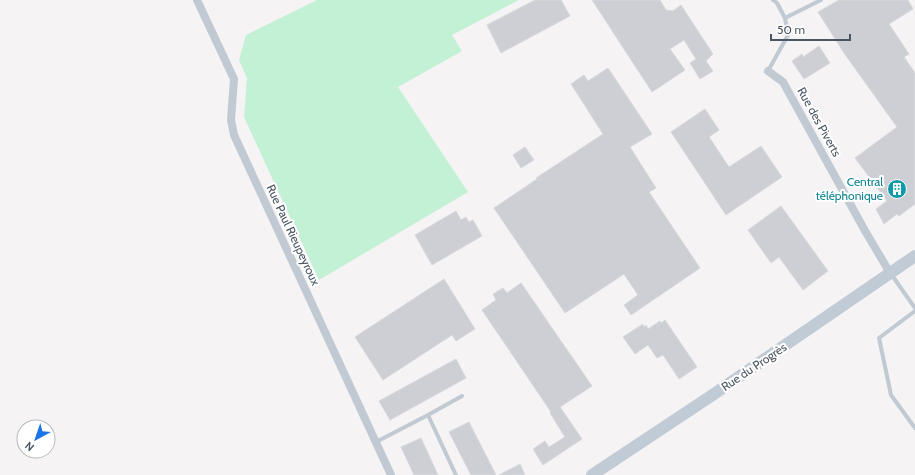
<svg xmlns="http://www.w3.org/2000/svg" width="915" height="475" font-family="Cabin,sans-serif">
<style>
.green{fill:#c3f1d5}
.building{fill:#cdcfd5;stroke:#d7d9de}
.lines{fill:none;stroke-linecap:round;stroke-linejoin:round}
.lane{stroke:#c1cad2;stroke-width:4}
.street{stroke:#c1cad2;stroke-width:8}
.secondary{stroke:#c1cbd6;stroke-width:12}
.labels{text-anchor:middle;stroke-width:4;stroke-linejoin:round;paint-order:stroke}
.street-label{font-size:12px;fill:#4a5661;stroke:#fff}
.culture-label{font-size:12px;fill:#0d838f;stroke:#fff;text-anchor:end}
</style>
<rect width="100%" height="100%" fill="#f5f3f3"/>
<path class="green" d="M317 0H519L452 35 462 51 398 87 468 192 319 280 244 117 247 78 239 60 246 35Z"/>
<path class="building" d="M535 0H561L570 16 501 53 487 25Z
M592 0H660L666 10 673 11 681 5 713 54 706 61 713 71 700 79 690 63 696 59 684 40 670 49 685 70 652 92Z
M839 0H908L913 9 889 24 909 54 904 57 915 73V204L899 216 897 214 884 224 876 209 887 201 855 158 897 127 844 53 818 12Z
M819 46 830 63 804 79 792 61 802 54 803 57Z
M608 68 652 134 630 147 656 188 649 192 700 268 631 315 624 305 638 295 624 274 565 313 494 208 537 179 536 178 603 134 571 84 584 75 588 81Z
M705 109 719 130 709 137 729 167 761 146 782 177 726 215 671 132Z
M525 147 534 160 521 168 513 155Z
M781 206 828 271 803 290 779 257 771 263 748 230Z
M456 211 461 220 466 217 469 222 473 220 482 236 432 265 415 235Z
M444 279 475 329 456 341 452 335 383 380 355 337Z
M521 283 592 386 560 407 582 439 543 465 533 449 545 441 549 447 565 437 550 413 551 412 482 310 496 300 493 294 503 288 507 293Z
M665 320 697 367 679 379 663 355 657 358 648 345 635 354 623 337 643 324 644 327 646 325 648 329 660 321 661 323Z
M456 359 466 378 390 420 379 401Z
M469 422 496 475H471L449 432Z
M421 438 438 475H414L401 447Z
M520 464 525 475H499Z"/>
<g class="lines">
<path class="lane" d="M773 0 777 3 785 18
M768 71 788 35 785 18 821 0
M891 274 915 308
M915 311 879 338 891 395 915 428
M428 415 462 396
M376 442 428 415 456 475"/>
<path class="street" d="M197 0 234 79 231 120 234 135 391 475
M768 71 783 82 864 229 890 273"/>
<path class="secondary" d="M592 475 711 396 915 256"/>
</g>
<defs>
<g id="building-disc" transform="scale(1)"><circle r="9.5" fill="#0f9aa8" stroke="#fff"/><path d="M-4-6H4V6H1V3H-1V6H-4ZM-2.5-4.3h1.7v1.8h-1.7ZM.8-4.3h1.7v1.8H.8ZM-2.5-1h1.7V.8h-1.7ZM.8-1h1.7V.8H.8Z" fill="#fff"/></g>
</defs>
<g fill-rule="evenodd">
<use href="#building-disc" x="897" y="189"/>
</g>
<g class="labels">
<g class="street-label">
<text transform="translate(819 122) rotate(61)" y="4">Rue des Piverts</text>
<text transform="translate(293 235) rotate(65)" y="4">Rue Paul Rieupeyroux</text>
<text transform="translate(754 367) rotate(-34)" y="4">Rue du Progrès</text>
</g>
<g class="culture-label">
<text x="883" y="186">Central<tspan x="883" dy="14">téléphonique</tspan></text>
</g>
</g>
<g transform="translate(36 439) rotate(220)"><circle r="19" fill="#ffffff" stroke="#b7bbc0"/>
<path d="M0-3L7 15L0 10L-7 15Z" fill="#1a73e8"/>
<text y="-6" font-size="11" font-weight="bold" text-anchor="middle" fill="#4a5661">N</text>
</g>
<path d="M771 34v6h79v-6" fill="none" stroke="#4a5661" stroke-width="2"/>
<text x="777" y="34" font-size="12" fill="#4a5661" stroke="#ffffff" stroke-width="3" paint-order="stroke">50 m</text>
</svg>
